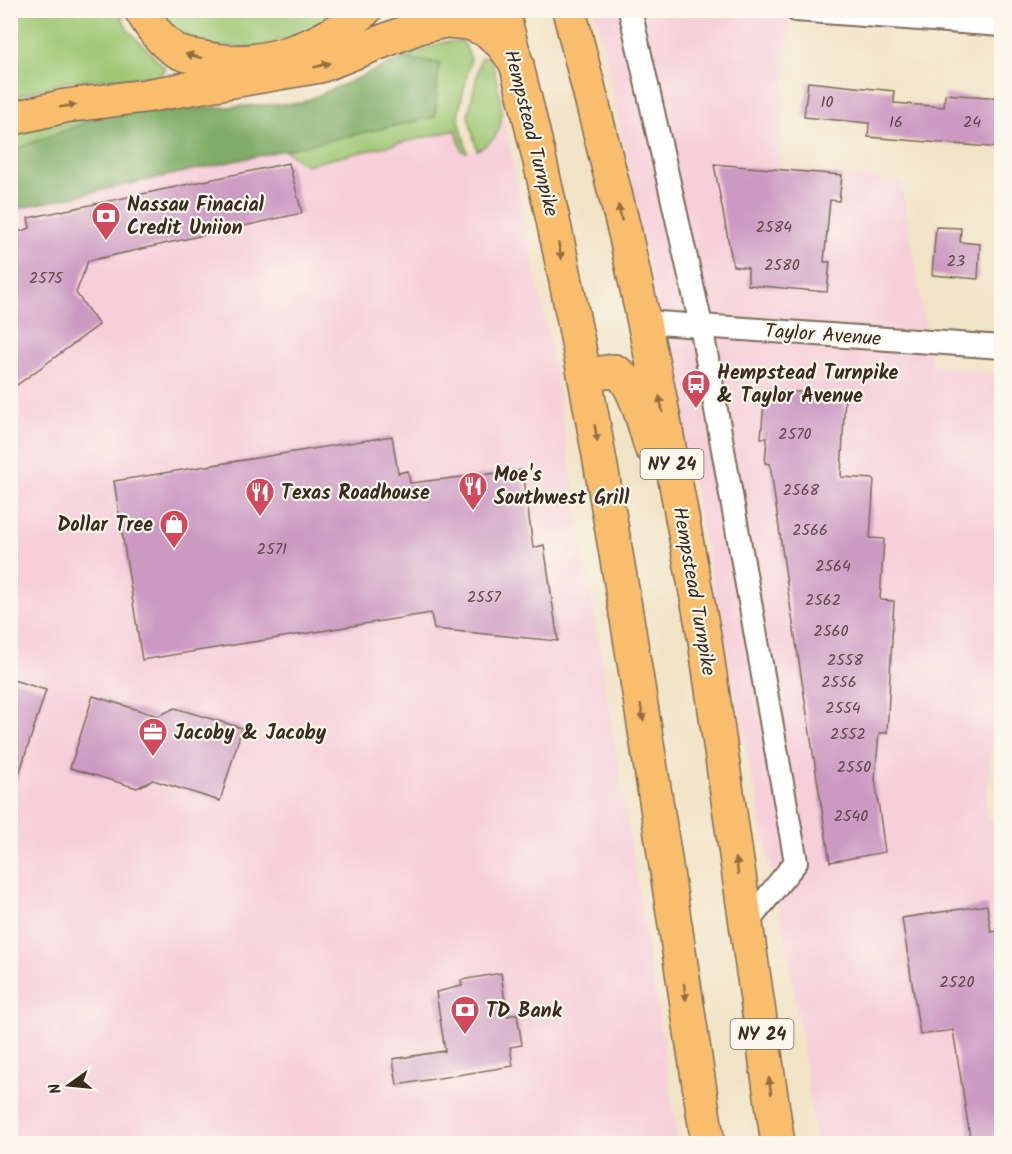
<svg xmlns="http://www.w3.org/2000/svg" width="1012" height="1154" font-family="Kalam,sans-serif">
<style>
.built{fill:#f6cfd9}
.green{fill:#9fc874;stroke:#6d7949;stroke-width:1.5}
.forest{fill:#7fac66;stroke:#5d6b42;stroke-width:1.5}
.building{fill:#cc99c2}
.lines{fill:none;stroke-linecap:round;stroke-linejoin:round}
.minor-casing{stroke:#7b6b59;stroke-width:26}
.primary-casing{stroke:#7b6b59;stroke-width:36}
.motorway-casing{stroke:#7b6b59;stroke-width:36}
.minor{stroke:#fff;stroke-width:22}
.primary{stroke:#f9be6d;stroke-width:33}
.motorway{stroke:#f9be6d;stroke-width:33}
.oneway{fill:#906d42}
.labels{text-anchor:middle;stroke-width:4.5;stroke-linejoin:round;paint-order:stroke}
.number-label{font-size:16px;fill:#5f4647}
.shield{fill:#fbf7ec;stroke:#75685c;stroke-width:1.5}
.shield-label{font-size:18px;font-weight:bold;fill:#3b2a1e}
.street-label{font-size:20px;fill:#3b2a1e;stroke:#fbf7ec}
.poi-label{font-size:20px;font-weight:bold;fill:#3b2a1e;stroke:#fbf7ec;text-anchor:start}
</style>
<rect width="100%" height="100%" fill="#fbf7ec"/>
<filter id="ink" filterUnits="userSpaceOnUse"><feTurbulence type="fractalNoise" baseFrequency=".0167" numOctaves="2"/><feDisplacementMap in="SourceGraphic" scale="12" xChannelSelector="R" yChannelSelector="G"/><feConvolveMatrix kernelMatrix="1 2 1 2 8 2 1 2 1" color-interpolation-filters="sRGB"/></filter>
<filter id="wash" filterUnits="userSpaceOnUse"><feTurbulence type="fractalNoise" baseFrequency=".008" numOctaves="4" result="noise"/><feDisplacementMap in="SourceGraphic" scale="24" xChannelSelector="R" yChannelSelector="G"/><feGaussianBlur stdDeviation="1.35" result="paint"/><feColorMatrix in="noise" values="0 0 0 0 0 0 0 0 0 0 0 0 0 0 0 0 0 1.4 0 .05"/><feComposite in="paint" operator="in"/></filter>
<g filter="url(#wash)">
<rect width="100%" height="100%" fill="#f1e3c6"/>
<path class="built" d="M593 11H790L779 167 901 181 932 365 1001 374 1002 632 985 818 1001 820V1143H816L792 974 603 42Z
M502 110 554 365 679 1143H11L10 210 285 150 306 165 456 130 462 151 477 150 487 146 494 138 501 127Z"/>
<path class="green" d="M11 10 120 11 127 29 165 68 160 76 70 81 11 98Z
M153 11H342L323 27 260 47 198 46Z
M463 41 471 58 458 115 467 152 462 151 456 130 306 165 285 150 435 117 439 64 403 58 444 42Z
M481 57H491C498 89 517 134 477 150L468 116Z
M110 113 11 151V133Z"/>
<path class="forest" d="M403 58 439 63 435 117 11 210V151L110 113 301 103Z"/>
<g id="blocks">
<path class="building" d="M808 82 894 91V103L944 107 945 94 1002 98V148L868 137 869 123 804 117Z
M289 163 302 213 88 261 76 293 99 325 10 390V235L30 228 28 218Z
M714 164 842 175 839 201 830 200 824 262H830L827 292 748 285V268L733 266Z
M936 227 961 228 960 242 980 244 978 279 932 275Z
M765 390 845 395 841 477 874 479 870 538 884 539 880 600 894 601 887 733H879L875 779 885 852 830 862 788 591 770 464 765 463 767 438H761Z
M392 436 398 473 408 471 410 483 523 470 533 548 544 545 558 641 434 629 431 613 142 660 114 481Z
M10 679 46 690 15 787 10 786Z
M93 696 158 716 175 708 242 728 220 801 153 780 137 788 70 768Z
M987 905 991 932 1002 930V1143H971L953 1030 920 1035 902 918Z
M501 973 507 1016 517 1014 522 1045 510 1047 513 1066 397 1085 393 1059 445 1051 436 992 462 986 461 980Z"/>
</g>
</g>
<g filter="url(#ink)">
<use href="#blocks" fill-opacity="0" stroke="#7b6b59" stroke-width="1.5"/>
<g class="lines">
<g class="minor-casing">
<path id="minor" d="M630 10 701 325 796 862 746 924
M796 10 1002 25
M644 322 1002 347"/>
</g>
<g class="primary-casing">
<path id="primary" d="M502 10C551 190 585 370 616 554 650 750 678 947 708 1144
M569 10 625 233 659 393 687 544 705 641 778 1144
M586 375 614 371C634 378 645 428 651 447"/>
</g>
<g class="motorway-casing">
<path id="motorway" d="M141 10C149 24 163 44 177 51 183 55 193 56 199 57 256 72 322 48 365 10
M10 119 65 106 145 96 320 66 419 27 446 21 469 23 488 31 502 44 517 64"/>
</g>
<use href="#minor" class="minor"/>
<use href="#primary" class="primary"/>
<use href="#motorway" class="motorway"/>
</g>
<defs><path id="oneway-solid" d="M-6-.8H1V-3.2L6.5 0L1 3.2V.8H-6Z" transform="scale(1.5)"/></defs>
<g class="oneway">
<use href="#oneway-solid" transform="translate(194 56) rotate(-165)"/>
<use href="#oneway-solid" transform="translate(322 65) rotate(-17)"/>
<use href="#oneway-solid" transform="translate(68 106) rotate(-9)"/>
<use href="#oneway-solid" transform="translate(620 213) rotate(-103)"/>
<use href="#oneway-solid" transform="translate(560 251) rotate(78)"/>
<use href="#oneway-solid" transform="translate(661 404) rotate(-101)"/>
<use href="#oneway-solid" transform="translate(596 433) rotate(80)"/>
<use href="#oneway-solid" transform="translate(642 713) rotate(81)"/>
<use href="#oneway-solid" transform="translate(737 866) rotate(-98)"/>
<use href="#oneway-solid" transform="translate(685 992) rotate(82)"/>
<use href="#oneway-solid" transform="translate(770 1086) rotate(-98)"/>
</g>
</g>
<defs>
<g id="bank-pin" transform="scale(1.5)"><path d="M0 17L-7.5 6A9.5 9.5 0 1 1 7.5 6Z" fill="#d1495b" stroke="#fbf7ec"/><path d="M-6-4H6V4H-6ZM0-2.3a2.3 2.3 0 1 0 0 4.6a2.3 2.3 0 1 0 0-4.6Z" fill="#fff"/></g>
<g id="bus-pin" transform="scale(1.5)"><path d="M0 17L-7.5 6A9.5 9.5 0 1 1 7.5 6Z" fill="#d1495b" stroke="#fbf7ec"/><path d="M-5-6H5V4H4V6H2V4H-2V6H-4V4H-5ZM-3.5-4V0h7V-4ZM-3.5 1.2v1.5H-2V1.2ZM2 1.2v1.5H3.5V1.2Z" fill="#fff"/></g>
<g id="restaurant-pin" transform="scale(1.5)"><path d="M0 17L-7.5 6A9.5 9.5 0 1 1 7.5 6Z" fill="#d1495b" stroke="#fbf7ec"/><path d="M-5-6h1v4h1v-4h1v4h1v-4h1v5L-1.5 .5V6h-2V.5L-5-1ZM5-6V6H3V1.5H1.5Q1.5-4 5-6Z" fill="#fff"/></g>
<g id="shop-pin" transform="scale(1.5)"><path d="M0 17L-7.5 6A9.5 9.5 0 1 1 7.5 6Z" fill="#d1495b" stroke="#fbf7ec"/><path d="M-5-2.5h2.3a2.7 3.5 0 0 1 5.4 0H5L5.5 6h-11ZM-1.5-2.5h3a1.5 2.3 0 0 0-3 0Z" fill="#fff"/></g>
<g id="office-pin" transform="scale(1.5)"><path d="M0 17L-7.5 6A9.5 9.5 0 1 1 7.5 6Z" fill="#d1495b" stroke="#fbf7ec"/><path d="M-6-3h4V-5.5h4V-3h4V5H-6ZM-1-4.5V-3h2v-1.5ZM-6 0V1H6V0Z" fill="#fff"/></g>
</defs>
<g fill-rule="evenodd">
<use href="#bank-pin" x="106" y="216"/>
<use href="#bus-pin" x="696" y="384"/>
<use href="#restaurant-pin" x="473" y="486"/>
<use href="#restaurant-pin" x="260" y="492"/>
<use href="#shop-pin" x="174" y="524"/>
<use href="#office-pin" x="153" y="732"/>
<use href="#bank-pin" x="465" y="1010"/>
</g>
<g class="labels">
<g class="number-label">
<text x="827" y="107">10</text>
<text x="896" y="127">16</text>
<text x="972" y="127">24</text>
<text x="774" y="232">2584</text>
<text x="956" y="266">23</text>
<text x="782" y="270">2580</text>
<text x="46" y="283">2575</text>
<text x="795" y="439">2570</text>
<text x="801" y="495">2568</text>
<text x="810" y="535">2566</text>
<text x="272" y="554">2571</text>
<text x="833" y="571">2564</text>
<text x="484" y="602">2557</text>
<text x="823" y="605">2562</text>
<text x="831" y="636">2560</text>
<text x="845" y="665">2558</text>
<text x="839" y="687">2556</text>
<text x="843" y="713">2554</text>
<text x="848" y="739">2552</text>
<text x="854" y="772">2550</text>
<text x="851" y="821">2540</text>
<text x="957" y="987">2520</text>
</g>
<g class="shield">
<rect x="640.5" y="449" width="63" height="30" rx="4.5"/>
<rect x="730.5" y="1019" width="63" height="30" rx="4.5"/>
</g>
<g class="shield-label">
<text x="672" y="470">NY 24</text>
<text x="762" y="1040">NY 24</text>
</g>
<g class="street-label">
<text transform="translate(532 133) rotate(76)" y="7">Hempstead Turnpike</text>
<text transform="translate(823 334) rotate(4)" y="7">Taylor Avenue</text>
<text transform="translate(695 591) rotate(80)" y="7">Hempstead Turnpike</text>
</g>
<g class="poi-label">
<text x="127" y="211">Nassau Finacial<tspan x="127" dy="23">Credit Uniion</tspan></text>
<text x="717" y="379">Hempstead Turnpike<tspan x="717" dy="23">&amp; Taylor Avenue</tspan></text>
<text x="494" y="481">Moe's<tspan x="494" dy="23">Southwest Grill</tspan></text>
<text x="281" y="499">Texas Roadhouse</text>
<text x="153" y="531" text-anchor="end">Dollar Tree</text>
<text x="174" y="739">Jacoby &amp; Jacoby</text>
<text x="486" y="1017">TD Bank</text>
</g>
</g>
<rect width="1012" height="1154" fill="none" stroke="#fbf7ec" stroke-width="36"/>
<g transform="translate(69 1085) rotate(255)" stroke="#fbf7ec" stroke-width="4.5" paint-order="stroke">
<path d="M0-4.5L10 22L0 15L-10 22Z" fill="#3b2a1e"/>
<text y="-9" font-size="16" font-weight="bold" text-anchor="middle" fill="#3b2a1e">N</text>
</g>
</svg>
